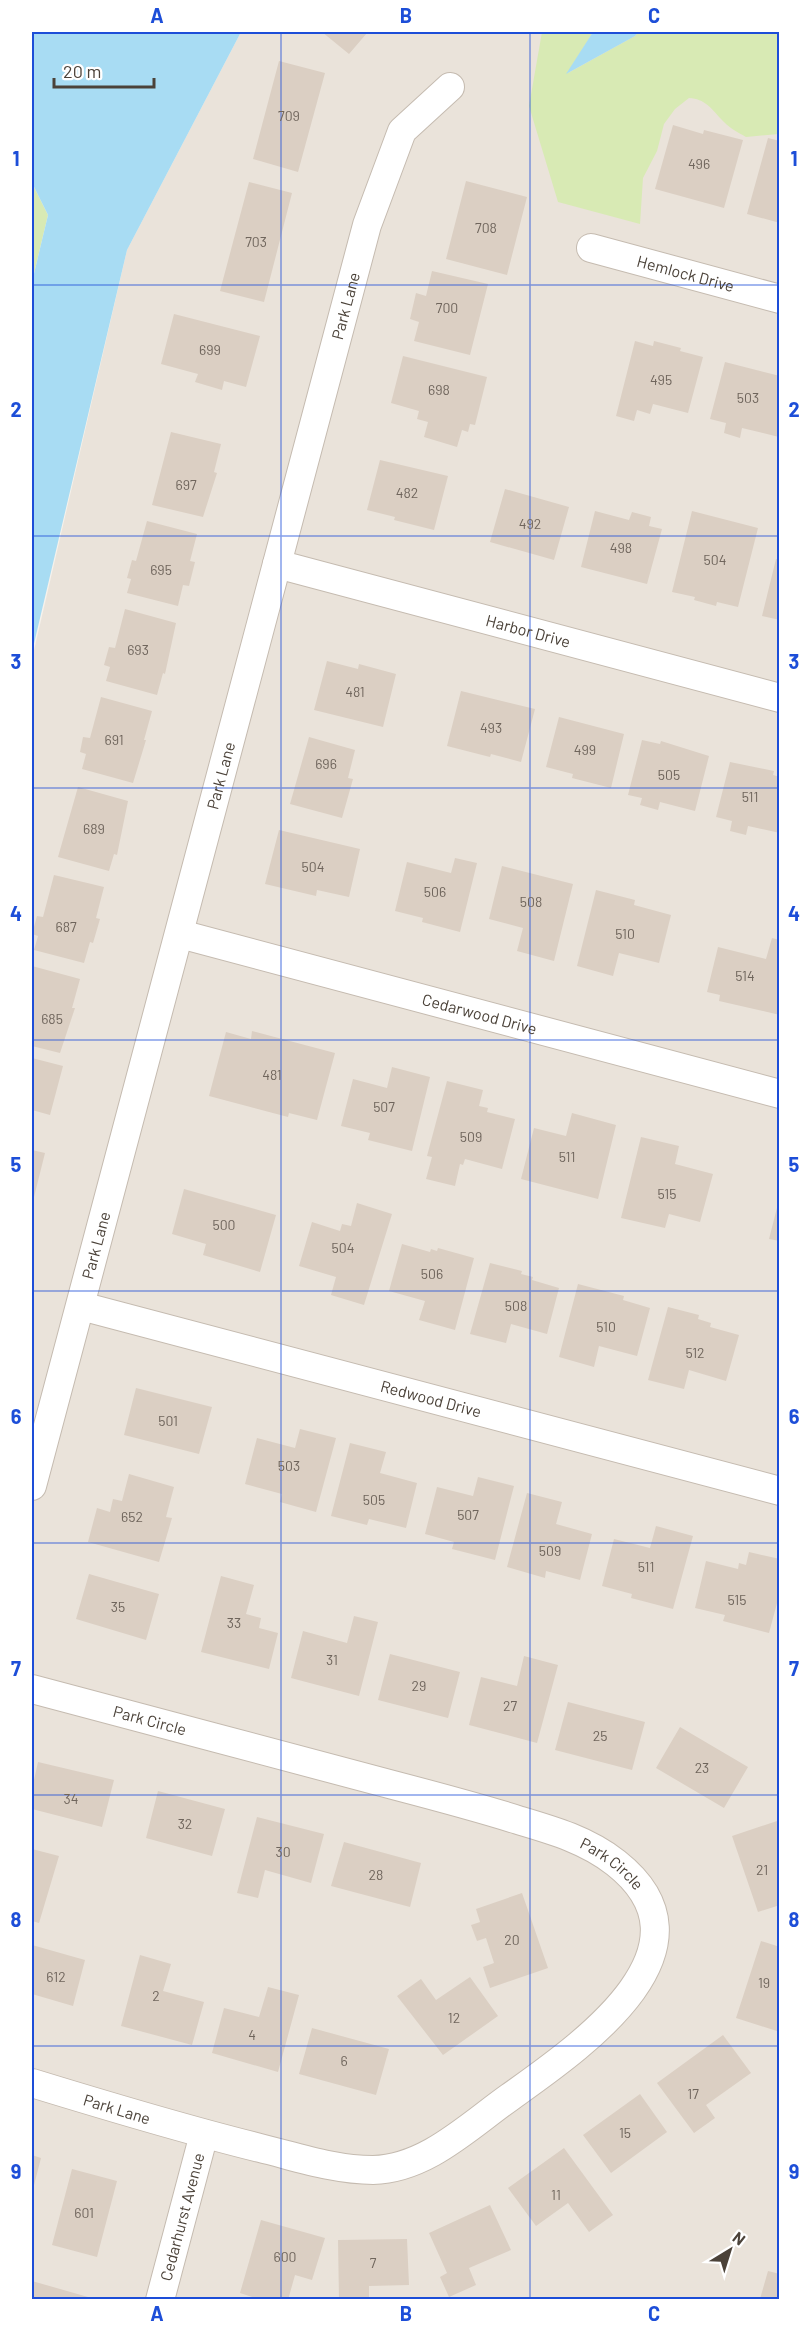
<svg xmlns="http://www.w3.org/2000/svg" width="811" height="2331" font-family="Barlow,sans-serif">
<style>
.residential{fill:#eae3da}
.green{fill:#d8eab4}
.water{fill:#a8dcf3}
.building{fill:#dbcfc3}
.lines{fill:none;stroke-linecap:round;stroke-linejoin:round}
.minor-casing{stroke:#c5bbb0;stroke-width:30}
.minor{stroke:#fff;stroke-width:28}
.grid{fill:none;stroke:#1d4ed8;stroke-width:1.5;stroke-opacity:0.55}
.labels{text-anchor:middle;stroke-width:6;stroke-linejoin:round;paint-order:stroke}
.number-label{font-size:14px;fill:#6f655c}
.street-label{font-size:16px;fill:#4b4239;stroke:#fff}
.neatline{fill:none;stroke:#1d4ed8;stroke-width:2}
.grid-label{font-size:20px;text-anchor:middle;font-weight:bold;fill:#1d4ed8}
</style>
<rect width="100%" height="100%" fill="#f6f2ec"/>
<path class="residential" d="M241 32H644L779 115V2299L32 2300V659L127 250Z"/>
<path class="green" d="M542 32H593L568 73 635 36 638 32H779V134L746 137C737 132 728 127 721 119 711 108 705 99 689 98L675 109 664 124 657 151 643 178 640 224 558 202 529 106Z
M32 183 48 215 32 282Z"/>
<path class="water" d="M32 32H241L127 250 32 652V282L48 215 32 183Z
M593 32H638L635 36 566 74Z"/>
<path class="building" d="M322 32H365L367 33 349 54Z
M279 61 325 73 298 172 253 159Z
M673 125 703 134 704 130 743 140 724 208 655 189Z
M768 138 780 141V223L747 214Z
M466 181 527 197 507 275 446 259Z
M249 182 292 193 264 302 220 291Z
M432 271 488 284 470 355 414 341 419 322 410 319 416 293 426 296Z
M174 314 260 336 246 387 224 381 222 390 195 382 198 374 161 364Z
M635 341 653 346 654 341 681 348 680 351 703 357 688 413 653 404 650 414 637 410 634 421 616 416Z
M403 356 487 377 475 425 470 424 468 432 462 430 457 447 424 437 428 422 417 419 419 411 391 403Z
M725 362 780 376 779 437 742 428 740 438 724 433 726 423 710 419Z
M171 432 221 444 214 472 217 473 203 517 152 505Z
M380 460 448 476 434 530 394 520 395 517 367 510Z
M505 489 569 507 554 560 490 542Z
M595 511 629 520 632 512 651 517 649 526 662 529 647 584 581 567Z
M692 511 758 528 738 607 717 602 716 606 694 600 695 597 672 592Z
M147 521 197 534 190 561 195 562 189 586 183 585 178 606 127 593 131 579 127 578 132 560 136 561Z
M776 559 780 560V620L762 616Z
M125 609 176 623 165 674 163 673 157 695 106 681 110 667 104 665 109 647 115 648Z
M327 661 358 669 359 664 396 674 383 727 314 710Z
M461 691 535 709 521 762 491 754 490 757 447 746Z
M101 697 152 711 144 740H146L133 783 82 769 86 754 80 752 83 737 90 738Z
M559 717 624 734 611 788 572 778 573 774 546 767Z
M309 737 355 750 348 778 353 779 342 818 290 804Z
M642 740 660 744 661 741 709 756 695 811 660 802 658 810 640 805 642 798 628 795Z
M730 762 774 771 773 775 780 777V833L748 826 746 835 730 831 732 821 716 817Z
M78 787 128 801 117 855 114 854 109 871 58 857Z
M279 830 360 849 349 897 317 890 316 896 265 884Z
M455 858 477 863 460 932 422 922 423 918 395 911 407 862 451 873Z
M502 866 573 884 554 961 517 951 523 928 489 919Z
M54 875 104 887 96 918 100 919 93 943 90 942 84 963 34 950 38 936 32 934 37 916 43 917Z
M596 890 635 900 634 905 671 915 659 963 619 953 613 976 577 966Z
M772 938 780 940V1015L719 1001 720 995 707 992 718 947 766 959Z
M32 966 80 979 72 1008H75L60 1053 32 1046Z
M252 1031 335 1053 317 1120 289 1113 288 1117 209 1096 226 1032 251 1039Z
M32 1058 63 1066 50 1115 32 1110Z
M392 1067 430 1077 412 1151 368 1140 370 1133 341 1126 353 1079 387 1088Z
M447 1081 483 1090 479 1106 488 1108 487 1112 515 1119 502 1169 465 1159 463 1165 460 1164 455 1186 426 1179 432 1157 427 1156Z
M572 1113 616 1125 598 1199 521 1179 534 1128 566 1136Z
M641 1137 679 1146 675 1164 713 1174 700 1222 669 1214 665 1228 621 1218Z
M32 1150 45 1153 32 1205Z
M184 1189 276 1215 260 1272 203 1255 206 1244 172 1234Z
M779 1200H780V1241L769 1239Z
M357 1203 392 1214 364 1305 331 1295 336 1277 299 1266 312 1222 340 1231 342 1224 351 1226Z
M402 1244 430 1252 431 1249 437 1251 438 1248 474 1258 455 1330 419 1320 425 1301 389 1291Z
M490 1263 522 1271 521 1274 533 1277 532 1280 559 1288 547 1334 511 1324 506 1343 470 1334Z
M578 1284 624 1296 623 1300 650 1308 637 1356 599 1346 594 1367 559 1357Z
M668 1307 699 1315 698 1319 711 1323 710 1327 739 1335 726 1381 689 1370 684 1389 648 1380Z
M136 1388 212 1407 199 1454 124 1435Z
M300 1429 336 1438 316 1512 280 1502 282 1494 245 1484 257 1438 295 1448Z
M350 1443 386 1452 380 1473 417 1483 406 1528 369 1519 367 1525 331 1516Z
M129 1474 174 1487 166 1517 172 1518 159 1562 88 1542 97 1508 110 1512 113 1499 122 1501Z
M478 1477 514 1486 495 1560 452 1549 454 1542 425 1534 437 1487 473 1496Z
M527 1493 562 1502 556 1524 592 1534 580 1580 546 1571 545 1578 507 1567Z
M656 1526 693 1536 673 1609 631 1598 632 1594 602 1586 614 1539 650 1548Z
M749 1552 780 1559V1592L769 1633 723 1621 725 1615 695 1608 706 1561 738 1569 739 1563 746 1565Z
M89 1574 159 1594 146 1640 76 1619Z
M221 1576 254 1585 246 1614 261 1618 259 1628 278 1633 269 1669 201 1652Z
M354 1616 378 1622 359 1696 291 1678 303 1631 347 1643Z
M390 1654 460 1672 448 1718 378 1700Z
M524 1656 558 1665 537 1743 469 1725 481 1677 517 1686Z
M568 1702 645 1722 632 1770 555 1750Z
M680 1727 748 1767 724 1808 656 1768Z
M38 1762 114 1780 102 1827 32 1809V1789Z
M158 1791 225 1809 212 1856 146 1838Z
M257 1817 324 1834 311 1883 265 1870 258 1898 237 1893Z
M780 1820V1905L758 1912 732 1836Z
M344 1842 421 1863 410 1907 331 1886Z
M32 1849 59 1856 39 1923 32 1921Z
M522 1893 548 1968 490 1988 483 1967 494 1963 486 1938 477 1941 471 1925 480 1922 476 1909Z
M761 1941 780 1947V2032L736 2018Z
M32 1945 85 1960 73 2006 32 1994Z
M140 1955 171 1964 163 1991 204 2002 192 2045 121 2026Z
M470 1977 498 2016 443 2055 397 1996 421 1979 436 2000Z
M268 1987 299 1995 278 2072 212 2053 224 2008 259 2017Z
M312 2028 389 2049 376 2095 299 2074Z
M723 2035 751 2073 706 2105 715 2118 694 2133 657 2083Z
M640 2094 667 2132 611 2173 583 2135Z
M564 2148 613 2215 589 2232 568 2203 536 2226 508 2188Z
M32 2155 41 2158 32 2193Z
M72 2169 117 2181 97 2257 52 2245Z
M490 2205 511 2250 469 2268 476 2285 449 2297 440 2277 447 2273 429 2233Z
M261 2220 325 2238 312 2280 295 2275 288 2300H261L240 2293Z
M407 2239 409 2285 369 2286V2300H339L338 2240Z
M768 2271 780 2274V2300L760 2299Z
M32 2281 95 2299V2300H32Z"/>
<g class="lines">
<g class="minor-casing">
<g id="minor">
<path id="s1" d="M591 248 780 299"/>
<path id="s2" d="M277 564 780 698"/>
<path id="s3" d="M180 934 780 1094"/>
<path id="s4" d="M81 1306 780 1491"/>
<path id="s5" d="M32 1486 367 225 402 131 450 87"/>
<path id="s6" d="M32 1689C152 1721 273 1753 393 1785 435 1796 477 1807 518 1820 552 1830 587 1840 616 1863 725 1949 577 2049 510 2097 469 2126 426 2169 373 2170 335 2170 297 2157 260 2148 183 2129 107 2106 32 2083"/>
<path id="s7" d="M160 2300 204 2134"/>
</g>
</g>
<use href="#minor" class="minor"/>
</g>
<path class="grid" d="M281 32V2300M530 32V2300M32 285H780M32 536H780M32 788H780M32 1040H780M32 1291H780M32 1543H780M32 1795H780M32 2046H780"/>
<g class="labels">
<g class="number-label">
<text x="289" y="121">709</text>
<text x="699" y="169">496</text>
<text x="486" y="233">708</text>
<text x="256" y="247">703</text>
<text x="447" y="313">700</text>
<text x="210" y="355">699</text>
<text x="661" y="385">495</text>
<text x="439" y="395">698</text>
<text x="748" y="403">503</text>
<text x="186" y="490">697</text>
<text x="407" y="498">482</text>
<text x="530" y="529">492</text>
<text x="621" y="553">498</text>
<text x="715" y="565">504</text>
<text x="161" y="575">695</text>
<text x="138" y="655">693</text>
<text x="355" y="697">481</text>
<text x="491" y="733">493</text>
<text x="114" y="745">691</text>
<text x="585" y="755">499</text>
<text x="326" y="769">696</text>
<text x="669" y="780">505</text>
<text x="750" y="802">511</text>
<text x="94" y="834">689</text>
<text x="313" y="872">504</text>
<text x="435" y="897">506</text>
<text x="531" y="907">508</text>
<text x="66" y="932">687</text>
<text x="625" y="939">510</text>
<text x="745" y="981">514</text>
<text x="52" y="1024">685</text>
<text x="272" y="1080">481</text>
<text x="384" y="1112">507</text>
<text x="471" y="1142">509</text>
<text x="567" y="1162">511</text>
<text x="667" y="1199">515</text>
<text x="224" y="1230">500</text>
<text x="343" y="1253">504</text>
<text x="432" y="1279">506</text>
<text x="516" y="1311">508</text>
<text x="606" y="1332">510</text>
<text x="695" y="1358">512</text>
<text x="168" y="1426">501</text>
<text x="289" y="1471">503</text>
<text x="374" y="1505">505</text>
<text x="468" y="1520">507</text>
<text x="132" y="1522">652</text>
<text x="550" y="1556">509</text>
<text x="646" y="1572">511</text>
<text x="737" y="1605">515</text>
<text x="118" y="1612">35</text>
<text x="234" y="1628">33</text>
<text x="332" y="1665">31</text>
<text x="419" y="1691">29</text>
<text x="510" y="1711">27</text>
<text x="600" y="1741">25</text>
<text x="702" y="1773">23</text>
<text x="71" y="1804">34</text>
<text x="185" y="1829">32</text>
<text x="283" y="1857">30</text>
<text x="762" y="1875">21</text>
<text x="376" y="1880">28</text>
<text x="512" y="1945">20</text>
<text x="56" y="1982">612</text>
<text x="764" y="1988">19</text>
<text x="156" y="2001">2</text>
<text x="454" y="2023">12</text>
<text x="252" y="2040">4</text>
<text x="344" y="2066">6</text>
<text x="693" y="2099">17</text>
<text x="625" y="2138">15</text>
<text x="556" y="2200">11</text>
<text x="84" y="2218">601</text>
<text x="285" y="2262">600</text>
<text x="373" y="2268">7</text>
</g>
<g class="street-label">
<text dy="6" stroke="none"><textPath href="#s1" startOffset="98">Hemlock Drive</textPath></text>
<text dy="6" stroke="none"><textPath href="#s5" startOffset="1221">Park Lane</textPath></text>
<text dy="6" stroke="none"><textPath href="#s2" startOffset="260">Harbor Drive</textPath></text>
<text dy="6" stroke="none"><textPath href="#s5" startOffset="735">Park Lane</textPath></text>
<text dy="6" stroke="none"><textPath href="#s3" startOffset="310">Cedarwood Drive</textPath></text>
<text dy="6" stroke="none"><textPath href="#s5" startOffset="249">Park Lane</textPath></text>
<text dy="6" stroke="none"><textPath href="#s4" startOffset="362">Redwood Drive</textPath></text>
<text dy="6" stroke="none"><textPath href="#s6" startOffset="122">Park Circle</textPath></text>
<text dy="6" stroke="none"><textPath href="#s6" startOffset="608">Park Circle</textPath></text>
<text transform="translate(117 2109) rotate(17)" y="6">Park Lane</text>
<text dy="6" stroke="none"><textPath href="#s7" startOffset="86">Cedarhurst Avenue</textPath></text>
</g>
</g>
<rect width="811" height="2331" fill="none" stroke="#ffffff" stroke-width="66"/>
<g transform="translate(730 2250) rotate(38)" stroke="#ffffff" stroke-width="4.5" paint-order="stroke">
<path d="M0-4.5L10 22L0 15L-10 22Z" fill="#4b4239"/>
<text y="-9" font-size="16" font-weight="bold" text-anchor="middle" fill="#4b4239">N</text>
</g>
<path d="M54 78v9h100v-9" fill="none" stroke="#4b4239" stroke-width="3"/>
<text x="63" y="78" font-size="18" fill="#4b4239" stroke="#ffffff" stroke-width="4.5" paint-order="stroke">20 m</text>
<rect x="33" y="33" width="745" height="2265" class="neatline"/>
<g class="grid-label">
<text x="157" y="23">A</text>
<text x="406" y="23">B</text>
<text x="654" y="23">C</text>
<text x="16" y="166">1</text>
<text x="794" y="166">1</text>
<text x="16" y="417">2</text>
<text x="794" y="417">2</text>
<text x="16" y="669">3</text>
<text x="794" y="669">3</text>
<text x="16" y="921">4</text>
<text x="794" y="921">4</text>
<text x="16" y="1172">5</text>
<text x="794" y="1172">5</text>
<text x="16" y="1424">6</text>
<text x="794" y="1424">6</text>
<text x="16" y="1676">7</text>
<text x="794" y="1676">7</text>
<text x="16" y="1927">8</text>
<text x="794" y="1927">8</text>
<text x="16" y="2179">9</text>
<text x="794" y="2179">9</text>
<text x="157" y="2321">A</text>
<text x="406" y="2321">B</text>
<text x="654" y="2321">C</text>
</g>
</svg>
